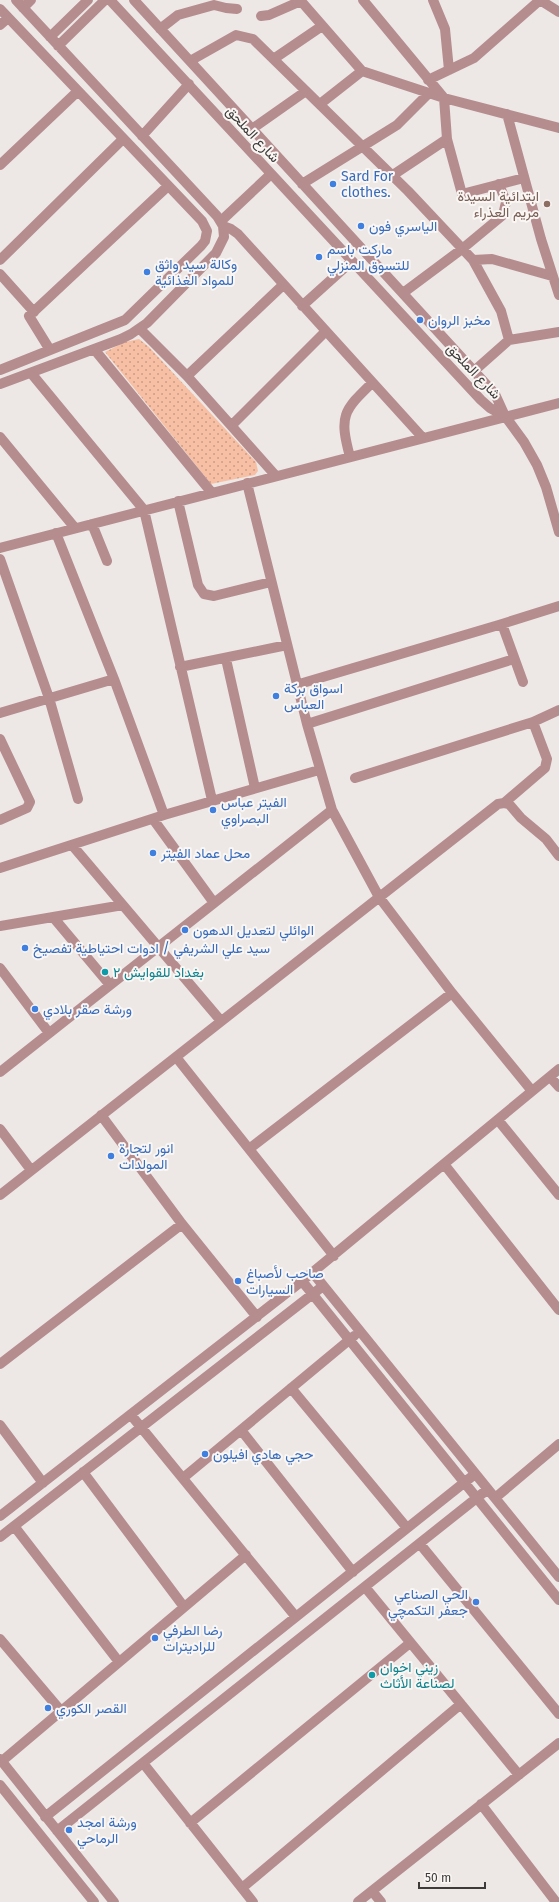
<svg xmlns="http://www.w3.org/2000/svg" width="559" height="1902" font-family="'Fira Sans',Vazirmatn,sans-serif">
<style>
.grass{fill:url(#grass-dots)}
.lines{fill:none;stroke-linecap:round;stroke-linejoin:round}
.minor{stroke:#b68d8f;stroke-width:10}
.shop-dot{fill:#3f7fe0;stroke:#faf6f4;stroke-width:1.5}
.education-dot{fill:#8d6e63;stroke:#faf6f4;stroke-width:1.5}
.culture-dot{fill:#0f9aa8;stroke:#faf6f4;stroke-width:1.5}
.labels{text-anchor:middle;stroke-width:4;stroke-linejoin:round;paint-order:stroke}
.street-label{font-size:14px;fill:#3c3b3a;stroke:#faf6f4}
.shop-label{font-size:14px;fill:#366cbe;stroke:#faf6f4;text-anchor:start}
.education-label{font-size:14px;fill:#785e54;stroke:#faf6f4;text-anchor:end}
.culture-label{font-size:14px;fill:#0d838f;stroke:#faf6f4;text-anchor:start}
</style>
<defs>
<pattern id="grass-dots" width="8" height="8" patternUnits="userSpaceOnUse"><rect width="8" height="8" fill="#f7c0a5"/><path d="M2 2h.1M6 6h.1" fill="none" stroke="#c99d87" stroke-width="1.8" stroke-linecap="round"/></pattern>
</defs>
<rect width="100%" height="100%" fill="#ede8e6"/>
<path class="grass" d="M139 339 149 347 256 462 258 471 255 475 211 484 105 352 125 342Z"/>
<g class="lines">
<path class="minor" d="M110 0 481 400 490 408 505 416
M134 0 495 394 505 416 524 442 537 465 546 487 559 532
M300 0 362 71 444 98 559 128
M363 0 444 98 447 139 462 194 524 178
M433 0 445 29 449 70
M540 0 559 12
M23 8 31 0
M0 9 202 221 207 231 205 241 201 246 125 320 0 370
M261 16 269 15 301 1
M0 25 8 18
M160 29 178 15 214 5 226 8 237 9
M50 37 88 0
M58 46 105 0
M275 58 322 26
M190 61 236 35 253 39 408 191 473 260 501 311 509 340
M428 80 474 58 540 0
M320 104 362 71
M507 114 541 239 559 295
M252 129 306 91
M142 136 189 84
M0 165 78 91
M393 175 447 139
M302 184 397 125 429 93
M221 221 271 174
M223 226 231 229 238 234 423 438
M0 260 123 139
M473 260 492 259 552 276
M0 274 34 312
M403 293 462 249 503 215 506 202 499 184
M302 306 352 261
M140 329 187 376 276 476
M94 349 212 493
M50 350 29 316 168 186
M474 371 509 340 559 332
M31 373 144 510 212 800
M187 376 283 285
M0 384 121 339 131 334 147 323 216 253 224 237 223 226 217 216 16 0
M232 425 326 331
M0 437 75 528
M350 457C339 416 343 411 372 383
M247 483 307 724 332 810 379 897 452 993 532 1091
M178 501 198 585 204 594 214 596 271 582
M92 524 107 561
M56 533 114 679 164 815
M0 548 559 403
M0 559 49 698 78 799
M502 624 523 682
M226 659 255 788
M180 667 287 645
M296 685 502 624 559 606
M0 713 114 679
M307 724 514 659
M0 739 30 802 27 808 0 820
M355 778 533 722 559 710
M504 803 545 768 547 759 533 722
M153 819 214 903
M72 845 221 1021
M0 868 164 815 319 770
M53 917 110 985
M0 926 123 905
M0 968 49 1033
M176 1057 334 1256
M0 1072 332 810
M550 1077 559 1087
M101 1115 182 1224 257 1317
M498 1120 559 1195
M0 1129 31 1170
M249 1149 452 993
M444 1164 559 1310
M0 1195 498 804 504 803 509 804 521 818 546 839 559 856
M313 1273 559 1577
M302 1281 559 1600
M0 1364 182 1224
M291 1388 407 1528
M131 1415 296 1617
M0 1425 43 1483
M241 1430 353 1572
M83 1472 184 1607
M183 1478 354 1336
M495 1498 559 1444
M0 1516 302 1281 559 1069
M14 1526 119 1662
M0 1537 323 1286
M420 1544 559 1714
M365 1587 519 1775
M0 1639 61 1711
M0 1759 114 1902
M2 1761 246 1555
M143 1763 253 1902
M0 1785 94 1902
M481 1804 556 1902
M45 1817 475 1474
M190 1823 410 1643
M57 1831 488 1489
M242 1888 461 1704
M372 1891 381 1902
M358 1902 559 1743"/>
</g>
<g class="shop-dot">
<circle cx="333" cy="184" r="4"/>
<circle cx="361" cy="226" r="4"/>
<circle cx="319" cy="257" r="4"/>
<circle cx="147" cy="272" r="4"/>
<circle cx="420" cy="320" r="4"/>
<circle cx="276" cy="696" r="4"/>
<circle cx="213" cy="810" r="4"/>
<circle cx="153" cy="853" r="4"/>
<circle cx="185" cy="930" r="4"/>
<circle cx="25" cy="948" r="4"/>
<circle cx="35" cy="1009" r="4"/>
<circle cx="111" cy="1156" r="4"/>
<circle cx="238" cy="1281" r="4"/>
<circle cx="205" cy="1454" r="4"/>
<circle cx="476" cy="1602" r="4"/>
<circle cx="155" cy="1638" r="4"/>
<circle cx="48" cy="1708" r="4"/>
<circle cx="69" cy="1830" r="4"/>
</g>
<circle class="education-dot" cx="547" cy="204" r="4"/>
<g class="culture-dot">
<circle cx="105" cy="972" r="4"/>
<circle cx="372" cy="1675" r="4"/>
</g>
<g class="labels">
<g class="street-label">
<text transform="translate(253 134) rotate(47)" y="5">شارع الملحق</text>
<text transform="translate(474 371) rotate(46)" y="5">شارع الملحق</text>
</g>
<g class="shop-label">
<text x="341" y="181">Sard For<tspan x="341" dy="16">clothes.</tspan></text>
<text x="369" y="231">الياسري فون</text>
<text x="327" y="254">ماركت باسم<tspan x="327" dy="16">للتسوق المنزلي</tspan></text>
<text x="155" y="269">وكالة سيد واثق<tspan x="155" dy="16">للمواد الغذائية</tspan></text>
<text x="428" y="325">مخبز الروان</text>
<text x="284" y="693">اسواق بركة<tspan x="284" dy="16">العباس</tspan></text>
<text x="221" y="807">الفيتر عباس<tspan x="221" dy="16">البصراوي</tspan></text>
<text x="161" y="858">محل عماد الفيتر</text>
<text x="193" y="935">الوائلي لتعديل الدهون</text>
<text x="33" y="953">سيد علي الشريفي / ادوات احتياطية تفصيخ</text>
<text x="43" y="1014">ورشة صقر بلادي</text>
<text x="119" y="1153">انور لتجارة<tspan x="119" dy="16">المولدات</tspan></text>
<text x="246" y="1278">صاحب لأصباغ<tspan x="246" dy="16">السيارات</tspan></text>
<text x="213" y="1459">حجي هادي افيلون</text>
<text x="468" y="1599" text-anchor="end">الحي الصناعي<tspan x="468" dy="16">جعفر التكمچي</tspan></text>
<text x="163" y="1635">رضا الطرفي<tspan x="163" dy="16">للراديترات</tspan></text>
<text x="56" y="1713">القصر الكوري</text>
<text x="77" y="1827">ورشة امجد<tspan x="77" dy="16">الرماحي</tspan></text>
</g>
<g class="education-label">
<text x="539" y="201">ابتدائية السيدة<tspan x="539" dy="16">مريم العذراء</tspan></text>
</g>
<g class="culture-label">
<text x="113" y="977">بغداد للقوايش ٢</text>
<text x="380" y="1672">زيني اخوان<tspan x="380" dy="16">لصناعة الأثاث</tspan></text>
</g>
</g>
<path d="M419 1882v6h66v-6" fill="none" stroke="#3c3b3a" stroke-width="2"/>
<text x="425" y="1882" font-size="12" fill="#3c3b3a" stroke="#faf6f4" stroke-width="3" paint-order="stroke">50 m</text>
</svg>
